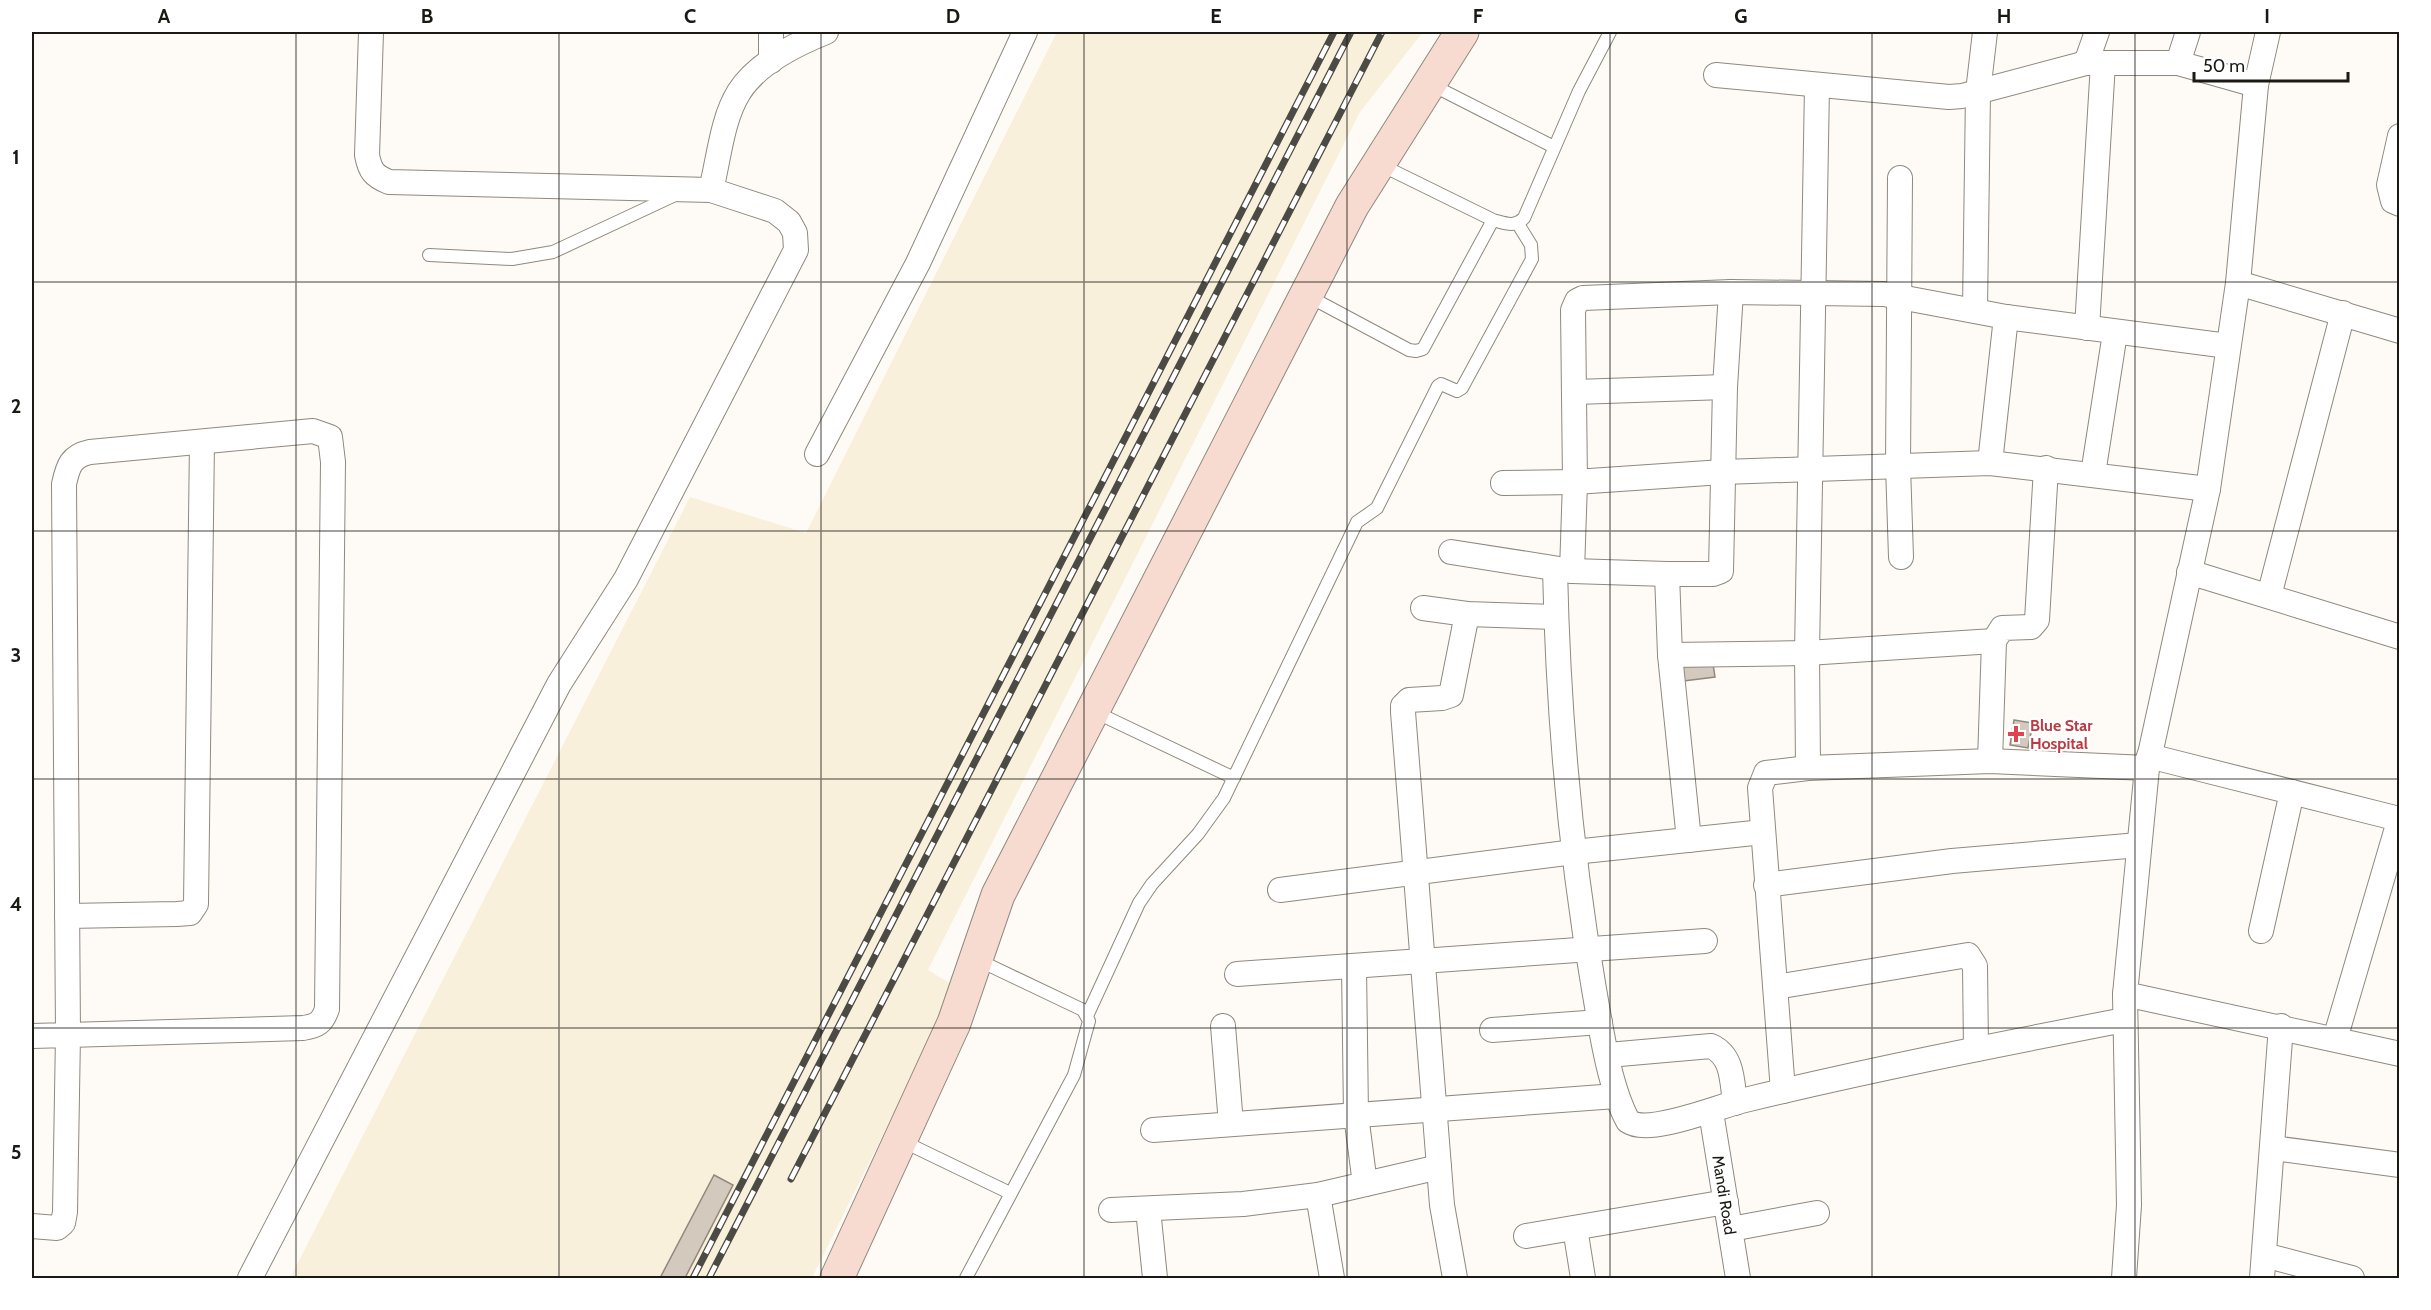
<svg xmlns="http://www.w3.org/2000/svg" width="2431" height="1310" font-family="Cabin,sans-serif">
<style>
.built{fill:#f9f0db}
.building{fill:#d3c9bd;stroke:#91877c;stroke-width:1.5}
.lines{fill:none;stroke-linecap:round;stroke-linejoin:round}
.lane-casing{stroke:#8f897d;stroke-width:14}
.street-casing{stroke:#8f897d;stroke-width:26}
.secondary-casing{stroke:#8f897d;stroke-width:35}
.lane{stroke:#fff;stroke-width:12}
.street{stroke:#fff;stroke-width:24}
.secondary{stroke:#f8dbd0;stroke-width:33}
.rail-casing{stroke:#4c4a45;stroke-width:7}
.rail{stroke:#fff;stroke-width:4.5;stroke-dasharray:14;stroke-linecap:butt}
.grid{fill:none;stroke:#1b1914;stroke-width:1.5;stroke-opacity:0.55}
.health-dot{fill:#e0444e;stroke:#fff;stroke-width:2}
.labels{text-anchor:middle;stroke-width:4.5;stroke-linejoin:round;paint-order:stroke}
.health-label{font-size:16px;font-weight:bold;fill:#be3a42;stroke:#fff;text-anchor:start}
.street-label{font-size:16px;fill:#1b1914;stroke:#fff}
.neatline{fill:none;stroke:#1b1914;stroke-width:2}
.grid-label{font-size:20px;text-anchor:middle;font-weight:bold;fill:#1b1914}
</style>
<rect width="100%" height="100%" fill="#fefbf6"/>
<path class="built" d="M1057 32H1423L1360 112 928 970 956 987 812 1278H290L690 497 806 533Z"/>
<path class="building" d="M1712 657 1715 677 1676 682 1673 661Z
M2014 720 2033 723 2028 748 2010 745Z
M714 1175 733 1185 685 1278H660Z"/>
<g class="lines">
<g class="lane-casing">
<path id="lane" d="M1430 84 1554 147
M1379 164 1493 220
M429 255 512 259 553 252 675 195
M1306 295 1409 350 1416 351 1423 349 1493 220C1505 223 1514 228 1524 218L1579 91 1610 32
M1093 711 1234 778
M1087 1016 1139 903 1152 884 1198 834 1224 798 1357 522 1377 508 1438 386 1441 384 1457 391 1462 388 1532 259 1531 245 1518 224
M900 1140 1010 1193
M966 1278 1074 1075 1089 1021 1083 1010 978 960"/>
</g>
<g class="street-casing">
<g id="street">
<path d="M2188 32 2178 63 2256 85"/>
<path d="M771 61V32"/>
<path d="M2086 63 2097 32"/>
<path d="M1716 75 1949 97 1962 96 2086 63H2178"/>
<path d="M2400 136 2389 185 2393 201 2400 204"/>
<path d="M1900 178 1898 466 1901 557"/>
<path d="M711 190C719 158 722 119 739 92 757 63 796 44 826 32"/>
<path d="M2238 283 2400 331"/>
<path d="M1975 310 1978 92 1985 32"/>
<path d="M2087 328 2103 63"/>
<path d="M1575 392 1725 387"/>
<path d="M817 454 918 263 1025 32"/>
<path d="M1990 463 2006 317"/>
<path d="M2093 474 2115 333"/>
<path d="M1503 483 1575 482 1723 472 1990 463 2208 489"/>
<path d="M1451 552 1572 571 1667 574H1713L1721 571 1725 387 1731 292"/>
<path d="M1555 569C1558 709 1570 851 1594 989 1601 1029 1609 1086 1628 1121 1648 1136 1717 1107 1741 1101 1868 1070 1996 1045 2124 1020"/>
<path d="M1572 571 1575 482 1573 310 1577 301 1583 298 1731 292 1884 294 2006 317 2228 346"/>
<path d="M2189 572 2400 637"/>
<path d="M1667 574 1670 655 1689 840"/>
<path d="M2269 596 2343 313"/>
<path d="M1423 608 1467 614 1556 617"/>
<path d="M1670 655 1807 653 1994 641"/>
<path d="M2149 756 2399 819"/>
<path d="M1990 761 1994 641 2002 628 2031 627 2037 620 2046 468"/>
<path d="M1808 768 1807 653 1817 86"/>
<path d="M1766 885 1952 861 2139 845"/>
<path d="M1280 890 1574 852 1763 832"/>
<path d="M67 916 177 914 190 913 196 904 202 442"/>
<path d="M2261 931 2292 792"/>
<path d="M1354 966 1356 1115 1365 1184"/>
<path d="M1237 974 1705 941"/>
<path d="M1776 987 1968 955 1975 966 1976 1049"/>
<path d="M2125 994 2400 1054"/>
<path d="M1223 1026 1231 1124"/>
<path d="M1492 1030 1600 1022"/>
<path d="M32 1036 68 1035 303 1028C317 1026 322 1023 327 1009L333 462 330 437 313 431 90 452C71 456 68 466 64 484L68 1035 65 1212 63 1223 57 1228 32 1226"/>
<path d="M2335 1039 2400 818"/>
<path d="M1608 1055 1711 1046C1733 1056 1732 1081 1735 1103"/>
<path d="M1783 1091 1760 788 1766 773 1808 768 1990 761 2147 768"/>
<path id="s1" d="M1711 1112 1738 1278"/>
<path d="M1153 1130 1616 1096"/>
<path d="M2273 1148 2400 1165"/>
<path d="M1318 1195 1332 1278"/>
<path d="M1148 1209 1155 1278"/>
<path d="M1111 1210 1243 1204 1318 1195 1439 1167"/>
<path d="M1575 1228 1583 1278"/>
<path d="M1731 1229 1817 1213"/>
<path d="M1526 1236 1726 1202"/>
<path d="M2264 1255 2352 1278"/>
<path d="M250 1278 559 684 626 579 796 250 795 233 789 222 775 211 711 190 389 182C374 176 370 171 367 155L371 32"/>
<path d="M1455 1278 1442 1205 1403 712V706L1409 700 1442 698 1451 695 1467 614"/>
<path d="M2124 1278 2129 1205 2125 994 2147 768 2208 489 2238 283 2256 85 2268 32"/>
<path d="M2262 1278 2281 1026"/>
</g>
</g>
<g class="secondary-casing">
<path id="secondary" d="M837 1278 954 1023 998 895 1352 206 1462 32"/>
</g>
<use href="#lane" class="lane"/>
<use href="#street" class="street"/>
<use href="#secondary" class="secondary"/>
<g class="rail-casing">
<path id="rail" d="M791 1179 1382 32
M693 1278 1334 32
M709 1278 1351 32"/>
</g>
<use href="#rail" class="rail"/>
</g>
<path class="grid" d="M296 32V1278M559 32V1278M821 32V1278M1084 32V1278M1347 32V1278M1610 32V1278M1872 32V1278M2135 32V1278M32 282H2400M32 531H2400M32 779H2400M32 1028H2400"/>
<path class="health-dot" d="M2013 725h6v6h6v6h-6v6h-6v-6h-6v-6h6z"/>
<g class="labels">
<g class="health-label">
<text x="2030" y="731">Blue Star<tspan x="2030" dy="18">Hospital</tspan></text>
</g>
<g class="street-label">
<text dy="6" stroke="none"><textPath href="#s1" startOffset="84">Mandi Road</textPath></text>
</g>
</g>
<rect width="2431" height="1310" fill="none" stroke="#ffffff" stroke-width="66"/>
<path d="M2194 72v9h154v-9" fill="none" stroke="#1b1914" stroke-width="3"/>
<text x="2203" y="72" font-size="18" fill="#1b1914" stroke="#ffffff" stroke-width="4.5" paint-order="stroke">50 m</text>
<rect x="33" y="33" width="2365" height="1244" class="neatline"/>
<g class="grid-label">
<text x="164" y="23">A</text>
<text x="427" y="23">B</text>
<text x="690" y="23">C</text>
<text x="953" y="23">D</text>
<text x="1216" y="23">E</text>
<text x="1478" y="23">F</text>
<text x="1741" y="23">G</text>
<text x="2004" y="23">H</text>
<text x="2267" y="23">I</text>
<text x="16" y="164">1</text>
<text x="16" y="413">2</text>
<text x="16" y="662">3</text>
<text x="16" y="911">4</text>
<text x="16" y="1159">5</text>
</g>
</svg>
